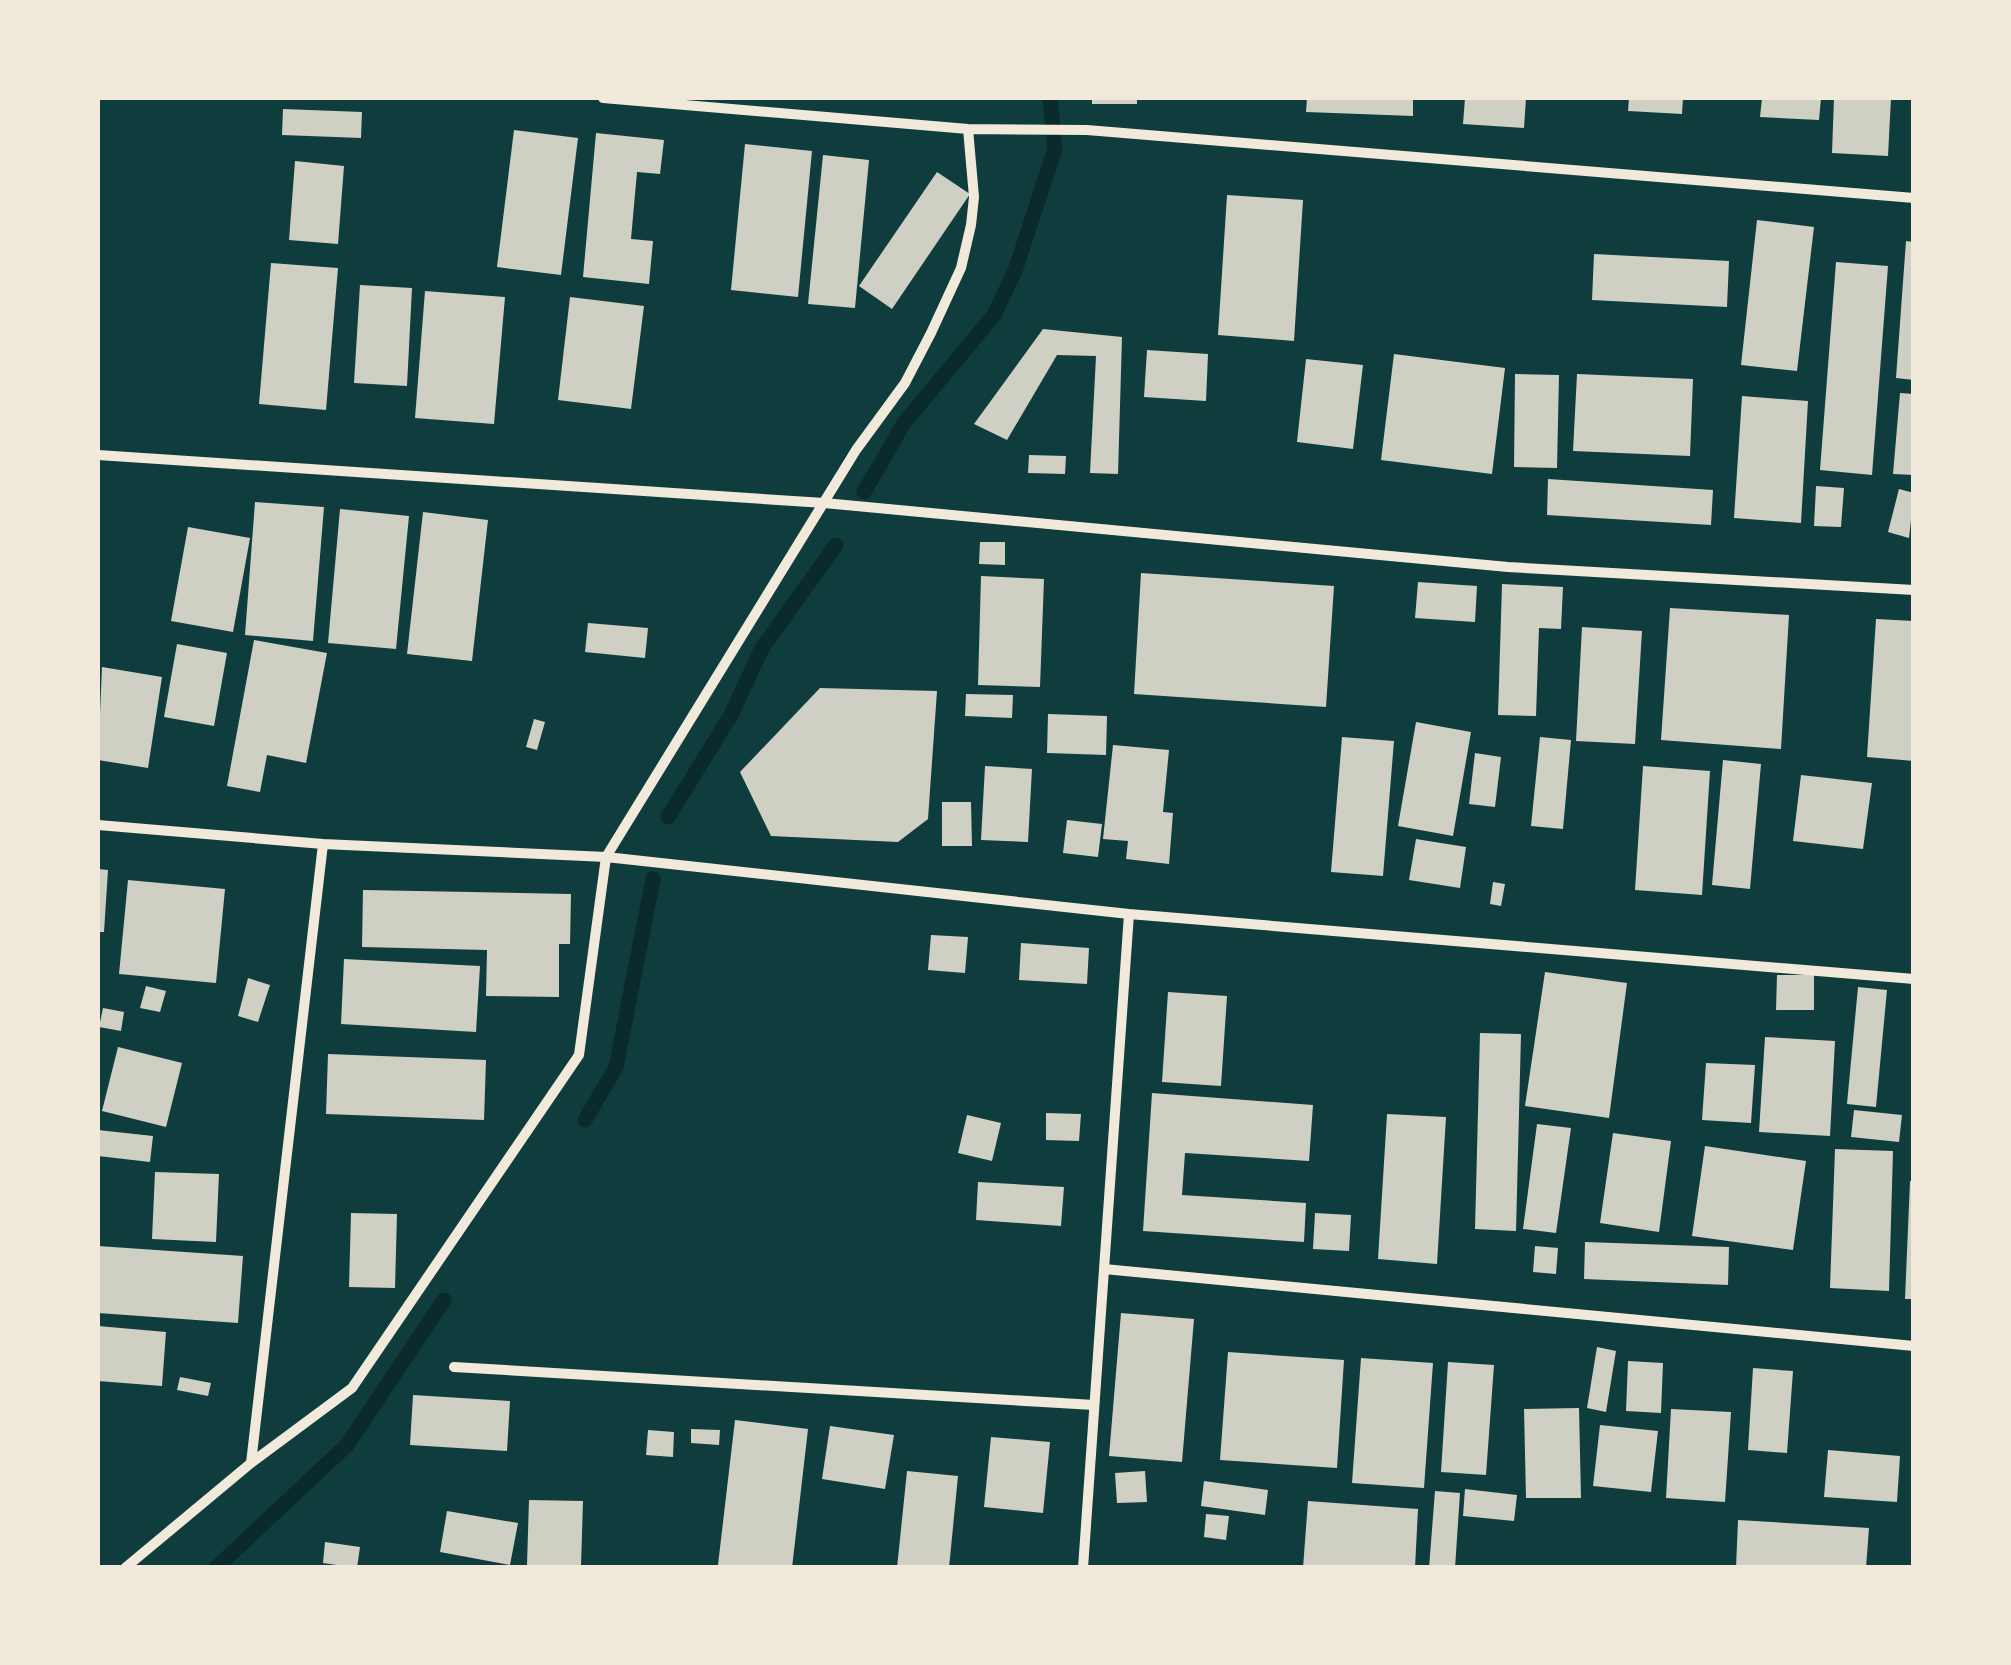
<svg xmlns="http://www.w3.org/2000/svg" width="2011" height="1665" font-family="Roboto,sans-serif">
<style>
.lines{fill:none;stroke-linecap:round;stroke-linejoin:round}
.stream{stroke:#0a2a2b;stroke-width:15}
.building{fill:#cfcfc3}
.minor{stroke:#f1e9da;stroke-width:10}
</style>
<rect width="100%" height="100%" fill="#0f3d3e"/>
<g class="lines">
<path class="stream" d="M864 492 904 423 994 315 1015 271 1055 149 1050 98
M668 817 731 715 762 648 836 545
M585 1120 616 1067 653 879
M216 1568 347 1445 444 1300"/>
</g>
<path class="building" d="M1092 98H1137V104H1092Z
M1307 98H1413V116L1306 112Z
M1465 98H1526L1524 128 1463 124Z
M1629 98H1683L1682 114 1628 111Z
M1762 98H1821L1819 120 1760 117Z
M1834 98H1891L1888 156 1832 153Z
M283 109 362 112 361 138 282 135Z
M514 130 578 138 561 275 497 267Z
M596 133 664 140 660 174 637 172 631 239 653 241 649 284 583 277Z
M745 144 812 151 798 297 731 290Z
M823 155 869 160 855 308 808 304Z
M295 161 344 166 338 244 289 240Z
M937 172 970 194 892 309 859 286Z
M1227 195 1303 200 1294 341 1218 335Z
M1757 220 1814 227 1797 371 1741 365Z
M1906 241 1914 242V380L1896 378Z
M1594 254 1729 261 1727 307 1592 300Z
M1836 262 1888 266 1872 475 1820 470Z
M271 263 338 268 326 410 259 404Z
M360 285 412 288 407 386 354 383Z
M425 291 505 297 494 424 415 418Z
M570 297 644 306 631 409 558 400Z
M1043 329 1122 337 1118 474 1090 473 1096 356 1057 355 1007 440 974 424Z
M1147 350 1208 354 1206 401 1144 397Z
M1394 354 1505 368 1492 474 1381 460Z
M1306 359 1363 365 1353 449 1297 442Z
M1515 374 1559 375 1557 468 1514 467Z
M1577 374 1693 379 1690 456 1573 451Z
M1900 393 1914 394V475L1893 474Z
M1742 396 1808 401 1801 523 1734 518Z
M1029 455 1066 456 1065 474 1028 473Z
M1548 479 1713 490 1711 525 1547 515Z
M1816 486 1844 488 1841 527 1814 526Z
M1899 489 1914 493 1909 538 1888 532Z
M255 502 324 507 313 641 245 635Z
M340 509 409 516 396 649 328 643Z
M423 512 488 520 472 661 407 654Z
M188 527 250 538 233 632 171 621Z
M980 542H1005V565L979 564Z
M1141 573 1334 586 1326 707 1134 694Z
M981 576 1044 579 1040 687 978 685Z
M1418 582 1477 586 1475 622 1415 618Z
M1502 584 1563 587 1561 629 1539 628 1536 716 1498 715Z
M1670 608 1789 615 1781 749 1661 740Z
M1876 619 1914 621V761L1867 757Z
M588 623 648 628 645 658 585 652Z
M1582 627 1642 631 1635 744 1576 741Z
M254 640 327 653 306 763 267 755 260 792 227 786Z
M177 644 227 653 214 726 164 717Z
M102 667 162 677 148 768 98 760Z
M820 688 937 691 928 819 898 842 771 836 740 772Z
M966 694 1013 695 1012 718 965 716Z
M1048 714 1107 716 1106 755 1047 753Z
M534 719 545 722 537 750 526 747Z
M1416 722 1471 732 1453 836 1398 826Z
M1342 737 1394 741 1383 876 1331 872Z
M1540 737 1571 740 1563 829 1531 826Z
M1113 745 1169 750 1163 812 1173 813 1169 864 1126 859 1128 841 1103 839Z
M1475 753 1501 757 1495 807 1469 804Z
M1723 760 1761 764 1750 889 1712 885Z
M985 766 1032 769 1028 842 981 840Z
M1643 766 1710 771 1702 895 1635 890Z
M1801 775 1872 783 1863 849 1793 841Z
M942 802H971L972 846H942Z
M1067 820 1102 824 1098 857 1063 853Z
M1416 839 1466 847 1460 888 1409 880Z
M98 869 108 870 104 932H98Z
M128 880 225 889 216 983 119 974Z
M1493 882 1505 884 1501 906 1490 904Z
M363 890 571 894 570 944H559V997L486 996 487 950 362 947Z
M931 935 968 937 965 973 928 970Z
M1021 943 1089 948 1087 984 1019 980Z
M344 959 480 966 476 1032 341 1024Z
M1545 972 1627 983 1609 1118 1525 1106Z
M1777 975H1814V1010H1776Z
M248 978 270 985 258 1022 238 1016Z
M146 986 166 991 160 1012 140 1008Z
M1858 987 1887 990 1876 1107 1847 1104Z
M1168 992 1227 996 1221 1086 1162 1082Z
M103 1008 124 1012 121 1031 99 1027Z
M1480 1033 1521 1034 1516 1231 1475 1229Z
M1765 1037 1835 1041 1830 1136 1759 1132Z
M118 1047 182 1063 166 1127 102 1111Z
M328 1054 486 1060 484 1120 326 1114Z
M1706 1063 1755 1065 1751 1123 1702 1120Z
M1152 1093 1313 1105 1309 1161 1185 1153 1182 1195 1306 1203 1304 1242 1143 1231Z
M1854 1110 1902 1115 1899 1142 1851 1137Z
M1046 1113 1081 1114 1079 1141 1046 1140Z
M1387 1114 1446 1117 1437 1264 1378 1259Z
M967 1115 1001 1123 992 1161 958 1153Z
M1537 1124 1571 1128 1556 1233 1523 1229Z
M98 1130 153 1136 150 1162 98 1156Z
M1613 1133 1671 1141 1659 1232 1600 1223Z
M1705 1146 1806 1161 1793 1250 1692 1236Z
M1835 1149 1893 1151 1889 1291 1830 1288Z
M155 1172 219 1174 216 1242 152 1239Z
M1910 1181H1914V1299H1905Z
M978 1182 1064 1187 1061 1226 976 1220Z
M351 1213 397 1214 395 1288 349 1287Z
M1315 1213 1351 1215 1349 1251 1313 1249Z
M1585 1242 1729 1247 1728 1285 1584 1279Z
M98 1246 243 1256 238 1323 98 1313Z
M1535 1246 1558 1248 1556 1274 1533 1272Z
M1121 1313 1194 1319 1182 1462 1109 1456Z
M98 1326 166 1332 162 1386 98 1381Z
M1597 1347 1616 1351 1606 1412 1587 1408Z
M1228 1352 1344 1360 1337 1468 1220 1460Z
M1361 1358 1433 1363 1424 1488 1352 1483Z
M1628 1361 1663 1363 1661 1413 1626 1411Z
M1448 1362 1494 1365 1486 1475 1441 1472Z
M1753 1368 1793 1371 1787 1453 1748 1450Z
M180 1377 211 1383 208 1396 177 1390Z
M413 1395 510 1401 507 1451 410 1445Z
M1579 1408 1581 1498H1526L1524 1409Z
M1671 1409 1731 1412 1725 1502 1666 1498Z
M735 1420 808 1429 792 1568 718 1565Z
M1600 1425 1658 1431 1651 1492 1593 1486Z
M830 1426 894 1435 885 1489 822 1479Z
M691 1429 720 1430 719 1445 691 1443Z
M648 1430 674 1432 673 1457 646 1455Z
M991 1437 1050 1442 1043 1513 984 1507Z
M1828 1450 1900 1456 1897 1502 1824 1497Z
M907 1471 958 1476 949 1568H897Z
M1145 1471 1147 1502 1117 1503 1115 1473Z
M1204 1481 1268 1490 1265 1515 1201 1506Z
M1465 1489 1517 1495 1514 1521 1463 1516Z
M1435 1491 1460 1493 1455 1568H1429Z
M529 1500 583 1501 581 1566 527 1565Z
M1308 1501 1418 1509 1415 1568H1303Z
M447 1511 518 1523 510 1565 440 1552Z
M1206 1514 1229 1516 1226 1540 1204 1537Z
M1738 1520 1869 1528 1866 1568H1736Z
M325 1542 360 1547 357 1568 323 1563Z"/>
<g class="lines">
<path class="minor" d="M603 98 968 129 1087 130 1914 198
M98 455 824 503 1508 567 1914 590
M98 825 323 844 606 857 1129 914 1914 979
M1104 1269 1914 1346
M454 1367 1094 1405
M251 1463 323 844
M125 1568 251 1463 352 1388 579 1055 606 857 856 450 905 383 931 333 961 268 971 225 974 197 968 129
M1083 1568 1129 914"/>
</g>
<rect width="2011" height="1665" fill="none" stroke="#f1e9da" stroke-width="200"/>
</svg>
